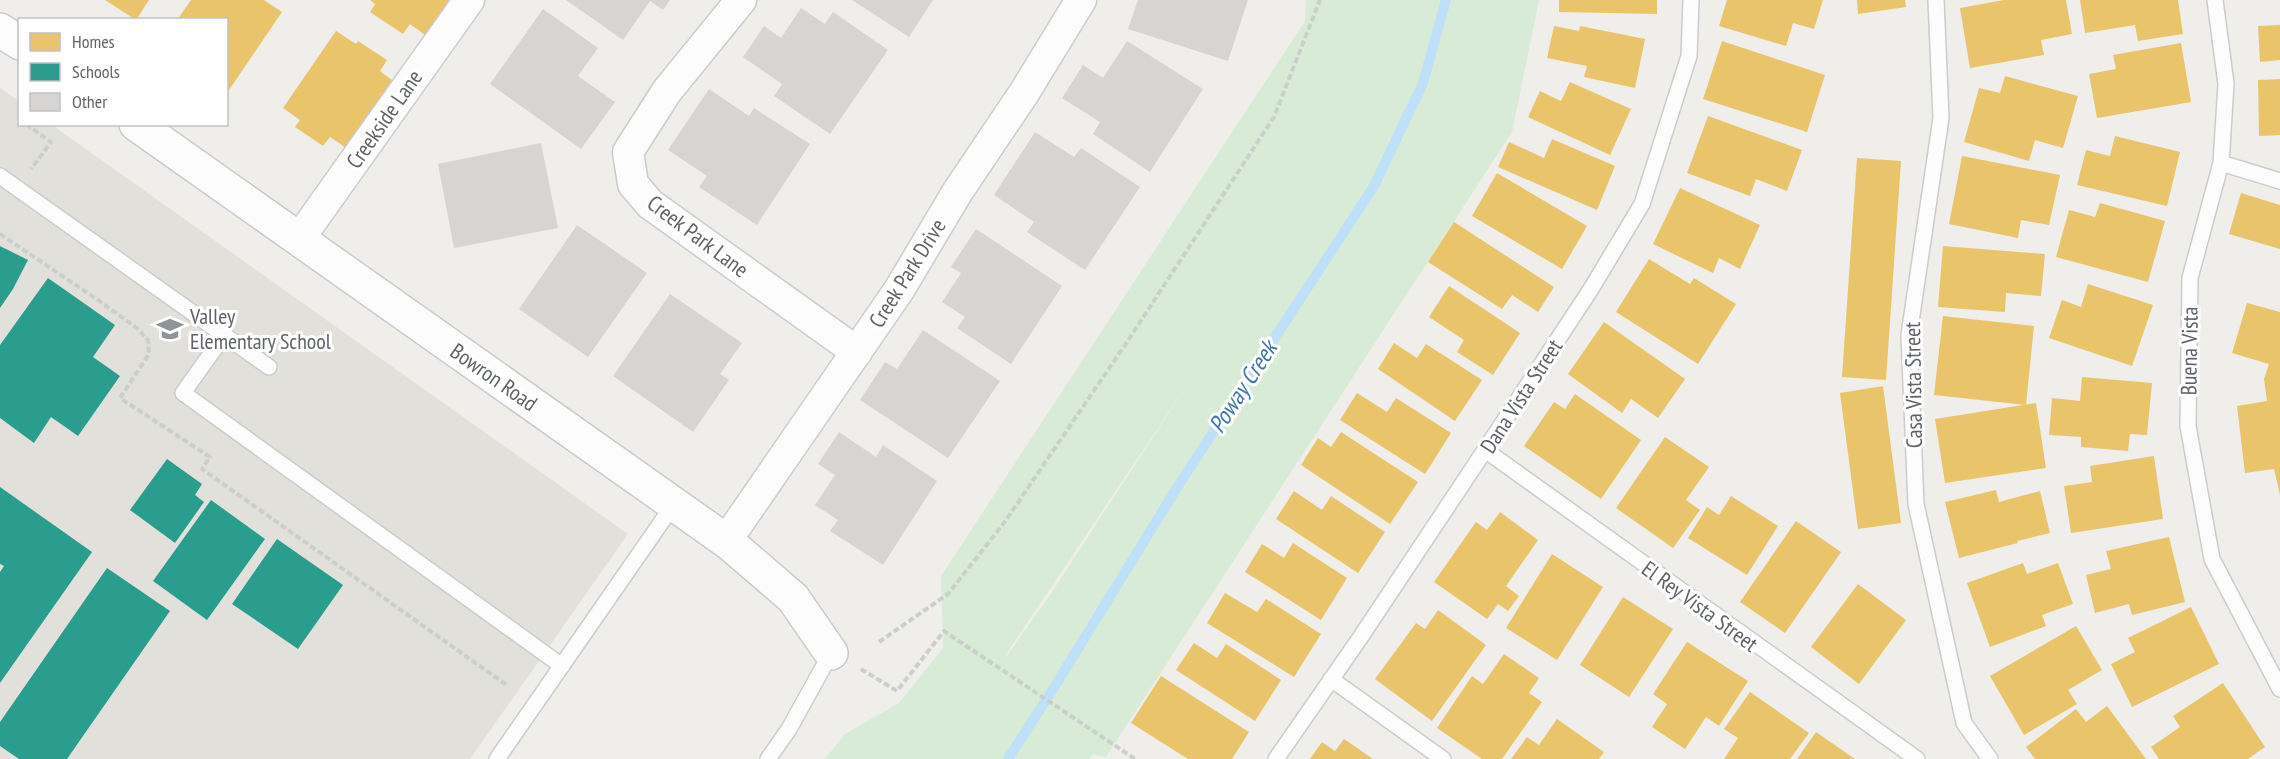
<svg xmlns="http://www.w3.org/2000/svg" width="2280" height="759" font-family="'PT Sans Narrow',sans-serif">
<style>
.education{fill:#e2e0da}
.green{fill:#d8ebd6;fill-rule:evenodd}
.homes{fill:#e9c46a}
.schools{fill:#2a9d8f}
.lines{fill:none;stroke-linecap:round;stroke-linejoin:round}
.stream{stroke:#bfe0f9;stroke-width:10}
.building{fill:#d6d5d3}
.lane-casing{stroke:#cbcccc;stroke-width:18}
.street-casing{stroke:#cbcccc;stroke-width:33}
.secondary-casing{stroke:#cacacb;stroke-width:36}
.path{stroke:#cacfcc;stroke-width:4;stroke-dasharray:6 3;stroke-linecap:butt}
.lane{stroke:#fdfcfc;stroke-width:15}
.street{stroke:#fdfcfc;stroke-width:30}
.secondary{stroke:#fdfcfc;stroke-width:33}
.labels{text-anchor:middle;stroke-width:6;stroke-linejoin:round;paint-order:stroke}
.street-label{font-size:22px;fill:#5f6368;stroke:#fff}
.poi-label{font-size:22px;fill:#5f6368;stroke:#fff;text-anchor:start}
.water-label{font-size:24px;font-style:italic;fill:#4174aa;stroke:#fff}
</style>
<rect width="100%" height="100%" fill="#efeeea"/>
<path class="education" d="M0 88 19 101 20 124 52 125 628 534 470 759H0Z"/>
<path class="green" d="M1306 0H1539L1512 132 1106 757 1092 754 1089 759H825L845 734 899 703 943 648 941 576 1305 21ZM1190 380 1052 592 1006 657 1005 656Z"/>
<path class="homes" d="M105 0H149L136 20Z
M191 0H264L282 12 229 90 226 88V20H177Z
M370 0H449L425 35 410 24 403 34 370 12 375 4Z
M1559 0H1657V14L1559 12Z
M1727 0H1823L1814 29 1793 23 1786 46 1719 26Z
M1857 0H1905L1906 7 1858 14Z
M2004 0H2066L2072 34 2041 40 2044 55 1970 68 1960 8Z
M2080 0H2178L2183 34 2138 41 2135 25 2085 33Z
M2280 25V60L2260 62 2258 26Z
M1554 26 1579 31 1580 26 1645 39 1635 88 1584 77 1587 66 1547 58Z
M336 31 356 44 358 41 387 60 380 71 393 81 345 147 330 137 323 146 295 127 300 120 283 108Z
M1722 41 1825 75 1807 132 1703 99Z
M2181 43 2191 102 2097 118 2089 74 2116 69 2113 55Z
M2005 76 2078 96 2063 148 2035 140 2029 161 1964 142 1979 88 2000 93Z
M2280 79V135L2259 136 2258 80Z
M1570 82 1631 109 1610 155 1528 117 1540 91 1561 101Z
M1708 116 1802 150 1787 191 1756 179 1750 196 1687 173Z
M2115 136 2180 152 2167 206 2077 185 2086 150 2110 156Z
M1552 139 1615 166 1597 210 1498 167 1509 142 1544 158Z
M1962 156 2060 175 2049 225 2021 220 2018 238 1949 224Z
M1857 158 1901 161 1886 380 1842 377Z
M1497 173 1587 226 1562 269 1472 216Z
M1680 188 1760 225 1740 269 1719 258 1713 273 1653 244Z
M2241 193 2280 205V249L2229 234Z
M2100 203 2165 221 2148 282 2056 257 2069 210 2095 217Z
M1454 222 1554 287 1538 312 1512 295 1502 309 1428 262Z
M1943 246 2045 254 2041 296 2006 293 2005 312 1938 307Z
M1649 259 1690 284 1694 278 1736 304 1698 364 1616 312Z
M2088 284 2153 305 2132 366 2049 338 2062 300 2081 307Z
M1449 286 1520 333 1493 375 1457 352 1464 340 1429 317Z
M2247 303 2280 312V495L2274 469 2245 473 2237 406 2267 401 2264 379 2269 364 2232 353Z
M1943 316 2034 326 2026 405 1934 395Z
M1604 322 1685 379 1658 418 1631 399 1622 413 1568 374Z
M1394 343 1417 358 1426 344 1482 380 1455 421 1378 369Z
M2082 377 2152 383 2147 435 2130 434 2128 451 2081 447V437L2049 435 2052 398 2080 401Z
M1883 386 1901 523 1858 529 1840 393Z
M1357 393 1387 412 1396 398 1451 433 1425 474 1340 420Z
M1575 394 1641 440 1601 499 1524 446 1554 402 1565 409Z
M2036 403 2046 468 1945 483 1935 419Z
M1341 432 1418 482 1390 524 1301 465 1318 438 1331 447Z
M1665 437 1709 467 1686 500 1700 510 1673 548 1616 508Z
M2154 456 2163 519 2071 533 2064 486 2092 482 2090 466Z
M1996 490 1999 502 2040 491 2050 533 2017 541 2018 543 1959 558 1945 502Z
M1294 491 1322 510 1331 496 1385 532 1358 573 1276 519Z
M1731 496 1778 526 1747 575 1688 538 1707 507 1719 515Z
M1500 512 1538 540 1506 586 1519 596 1508 611 1498 604 1487 619 1434 582 1476 522 1487 530Z
M1796 521 1841 552 1785 633 1740 602Z
M2169 537 2185 602 2132 615 2129 604 2095 613 2086 575 2111 569 2106 551Z
M1293 543 1347 578 1321 620 1245 572 1262 544 1284 558Z
M1552 554 1603 587 1557 660 1506 628Z
M2023 563 2027 574 2058 563 2073 604 2042 615 2046 626 1990 647 1967 583Z
M1858 584 1906 620 1859 684 1811 647Z
M1225 593 1257 612 1266 599 1321 634 1294 677 1207 623Z
M1623 597 1673 629 1629 697 1580 665Z
M2191 607 2219 664 2132 707 2111 664 2135 652 2128 638Z
M1438 610 1486 645 1432 721 1375 679 1416 623 1425 629Z
M2076 626 2102 670 2068 690 2077 704 2024 735 1990 676Z
M1687 642 1748 681 1719 726 1706 717 1685 749 1652 727 1667 704 1653 694Z
M1194 643 1217 658 1226 644 1281 680 1255 721 1176 670Z
M1504 654 1539 678 1529 693 1542 702 1502 759H1482L1437 728 1472 676 1483 684Z
M1161 676 1249 732 1232 759H1188L1131 723Z
M2223 683 2265 747 2248 759H2159L2151 747 2180 727 2173 716Z
M1750 692 1809 733 1790 759H1724L1738 738 1724 729Z
M2107 706 2146 759H2035L2026 747 2076 709 2086 722Z
M1557 719 1604 752 1599 759H1511L1527 737 1539 745Z
M1816 732 1855 759H1797Z
M1344 739 1373 759H1310L1322 742 1335 751Z"/>
<path class="schools" d="M0 246 28 260 13 289 0 308Z
M48 278 115 325 93 357 120 376 78 436 51 417 34 443 0 418V345Z
M167 459 202 484 195 495 204 502 175 543 130 510Z
M0 487 92 552 0 683V572L4 566 0 564Z
M211 500 265 539 207 620 153 581Z
M277 539 343 585 298 649 232 604Z
M107 568 170 611 67 759H19L0 746V722Z"/>
<g class="lines">
<path class="stream" d="M1008 759 1055 686 1178 486 1374 186 1423 83 1446 0"/>
</g>
<path class="building" d="M566 0H670L663 10 650 1 623 40Z
M852 0H933L909 37Z
M1138 0H1248L1228 61 1128 29Z
M801 8 825 24 833 12 888 50 830 134 774 96 782 84 743 57 764 26 781 38Z
M543 9 598 48 578 76 615 102 581 149 490 84Z
M1127 41 1203 89 1150 172 1093 134 1100 122 1062 98 1083 65 1103 78Z
M709 89 749 116 754 108 810 144 757 225 699 187 707 176 668 150Z
M1035 132 1074 157 1081 148 1140 187 1085 270 1027 232 1034 222 994 195Z
M541 143 558 228 454 248 438 164Z
M577 225 647 273 588 357 519 309Z
M976 229 1062 286 1011 364 957 328 965 317 942 302 961 273 951 267Z
M670 294 742 343 720 374 729 380 693 432 613 376Z
M923 330 1000 381 948 458 860 400 885 362 897 369Z
M839 432 876 457 883 445 937 481 883 565 830 531 838 520 815 505 835 475 818 464Z"/>
<g class="lines">
<g class="lane-casing">
<path id="lane" d="M1936 0 1941 118 1909 335 1916 504 1964 723 1990 759
M2215 0 2226 84 2221 163 2190 278 2188 426 2212 559 2280 689
M2221 163 2280 181
M0 176 269 367
M225 334 183 393 562 666
M1485 450 1917 759
M1331 679 1443 759
M497 759 674 504
M768 759 789 729 831 653
M1276 759 1360 638 1485 450 1591 289 1642 204 1689 56 1691 0"/>
</g>
<g class="street-casing">
<path id="street" d="M741 0 667 91 628 152 633 184 650 204 857 352
M299 239 469 0
M726 541 899 290 958 191 1024 93 1081 0"/>
</g>
<g class="secondary-casing">
<path id="secondary" d="M0 30 20 43
M136 124 729 543 793 598 831 653"/>
</g>
<path class="path" d="M26 124 51 142 31 169
M0 234 98 300 138 329 148 340 149 354 120 398 210 457 202 469 508 686
M879 642 948 594 1004 523 1127 342 1274 117 1320 0
M861 669 897 691 944 631 1135 759"/>
<use href="#lane" class="lane"/>
<use href="#street" class="street"/>
<use href="#secondary" class="secondary"/>
</g>
<defs>
<g id="school-bare" transform="scale(2.07)"><path d="M0-5L7-2L0 1L-7-2ZM-4 1L0 2.5L4 1V4Q0 6-4 4Z" fill="#919496" stroke="#fff" stroke-width="2.5" paint-order="stroke"/></g>
</defs>
<g fill-rule="evenodd">
<use href="#school-bare" x="170" y="329"/>
</g>
<g class="labels">
<g class="street-label">
<text transform="translate(384 119) rotate(-55)" y="8">Creekside Lane</text>
<text transform="translate(698 236) rotate(37)" y="8">Creek Park Lane</text>
<text transform="translate(907 273) rotate(-58)" y="8">Creek Park Drive</text>
<text transform="translate(2189 351) rotate(-89)" y="8">Buena Vista</text>
<text transform="translate(494 377) rotate(35)" y="8">Bowron Road</text>
<text transform="translate(1913 385) rotate(-91)" y="8">Casa Vista Street</text>
<text transform="translate(1521 396) rotate(-57)" y="8">Dana Vista Street</text>
<text transform="translate(1700 606) rotate(36)" y="8">El Rey Vista Street</text>
</g>
<g class="poi-label">
<text x="190" y="324">Valley<tspan x="190" dy="25">Elementary School</tspan></text>
</g>
<g class="water-label">
<text transform="translate(1243 387) rotate(-57)" y="8">Poway Creek</text>
</g>
</g>
<rect x="18" y="18" width="210" height="108" fill="#ffffff" stroke="#bfc1c3" stroke-width="1.5"/>
<rect x="30" y="33" width="30" height="18" fill="#e9c46a" stroke="#bfc1c3" stroke-width="1.5"/>
<text x="72" y="48" font-size="18" fill="#5f6368">Homes</text>
<rect x="30" y="63" width="30" height="18" fill="#2a9d8f" stroke="#bfc1c3" stroke-width="1.5"/>
<text x="72" y="78" font-size="18" fill="#5f6368">Schools</text>
<rect x="30" y="93" width="30" height="18" fill="#d6d5d3" stroke="#bfc1c3" stroke-width="1.5"/>
<text x="72" y="108" font-size="18" fill="#5f6368">Other</text>
</svg>
